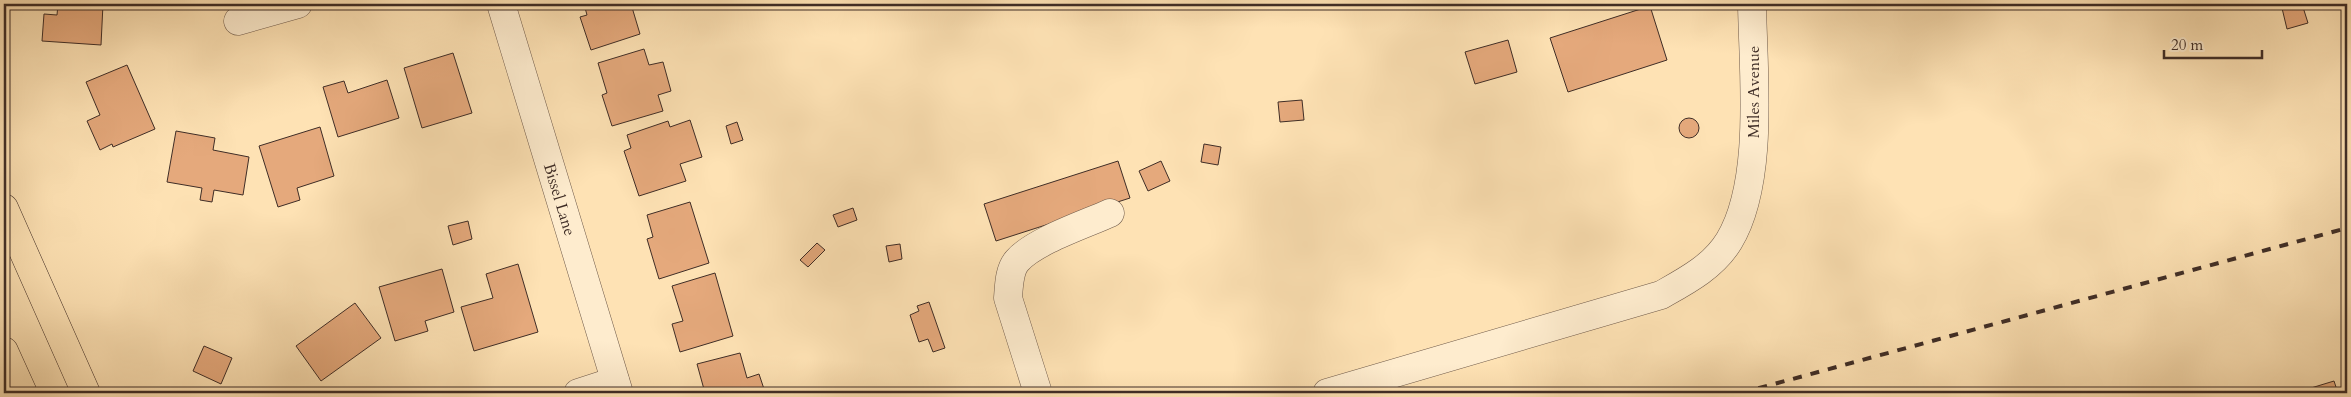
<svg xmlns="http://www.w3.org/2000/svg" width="2351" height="397" font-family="Cardo,serif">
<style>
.building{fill:#e5a97c;stroke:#3f2d26}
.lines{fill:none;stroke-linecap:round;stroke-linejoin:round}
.minor-casing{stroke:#6f5a4a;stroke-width:29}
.major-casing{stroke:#3f2d26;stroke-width:29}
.minor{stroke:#feecce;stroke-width:28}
.major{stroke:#fee2b4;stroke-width:28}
.rail{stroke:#3f2d26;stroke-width:4;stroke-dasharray:9 9;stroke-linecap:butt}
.labels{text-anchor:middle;stroke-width:4;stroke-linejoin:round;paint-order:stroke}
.street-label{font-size:16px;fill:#3f2d26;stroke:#feecce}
</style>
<rect width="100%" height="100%" fill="#fee2b4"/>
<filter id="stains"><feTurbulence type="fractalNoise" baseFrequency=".004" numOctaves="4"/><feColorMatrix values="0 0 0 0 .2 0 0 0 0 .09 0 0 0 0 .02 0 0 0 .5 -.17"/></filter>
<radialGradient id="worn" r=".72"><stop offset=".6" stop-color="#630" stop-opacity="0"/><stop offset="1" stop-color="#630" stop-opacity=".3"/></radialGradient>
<path class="building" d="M58 4H103L101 45 42 41 44 14 57 15Z
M584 4H631L640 34 591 50 580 17 587 15Z
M2281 4H2302L2308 23 2287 29Z
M1650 6 1667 60 1568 92 1550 38Z
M1508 40 1517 72 1475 84 1465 52Z
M644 49 649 65 663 62 671 91 658 95 663 111 612 126 602 95 607 93 598 63Z
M453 53 472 113 422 128 404 68Z
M127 65 155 129 113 147 112 144 100 150 87 121 100 115 86 82Z
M387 80 399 118 338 137 323 87 344 81 348 93Z
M1302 100 1304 120 1280 122 1278 102Z
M1679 128a10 10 0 1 1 20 0a10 10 0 1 1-20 0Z
M690 120 702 157 680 164 686 181 639 196 624 151 631 148 627 135 668 121 670 127Z
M737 122 743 140 731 144 726 126Z
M320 127 334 176 297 188 300 200 278 207 259 146Z
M176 131 215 138 213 150 249 157 243 195 214 190 212 202 200 200 202 188 167 182Z
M1204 144 1221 147 1218 165 1201 162Z
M1118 161 1130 198 996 241 984 204Z
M1161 161 1170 181 1148 191 1139 171Z
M690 202 709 263 659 279 647 239 653 237 647 215Z
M853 208 857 220 838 227 833 215Z
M468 221 472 239 453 245 448 226Z
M817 243 825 250 808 267 800 260Z
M900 244 902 259 889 262 886 246Z
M518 264 538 332 474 351 461 307 493 298 486 274Z
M442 269 454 312 425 321 428 331 395 341 379 287Z
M715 273 733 336 680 352 672 324 683 321 672 286Z
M929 302 945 348 933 352 928 339 919 342 910 315 919 311 917 306Z
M355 303 381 338 321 381 296 346Z
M204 346 232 358 221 384 193 371Z
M740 353 747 378 759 374 764 389 752 393H705L697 364Z
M2334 381 2338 393H2313L2311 388Z"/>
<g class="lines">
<g class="minor-casing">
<g id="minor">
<path id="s1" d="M501 4 619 393"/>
<path d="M238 21 298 4"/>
<path d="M578 393 615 381"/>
<path d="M1038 393 1008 298C1009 286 1009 270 1017 261 1034 241 1086 224 1110 213"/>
<path d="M1327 393 1661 295C1686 281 1713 267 1729 241 1765 182 1753 72 1752 4"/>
</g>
</g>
<g class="major-casing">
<path id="major" d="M4 208 86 393
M4 351 23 393"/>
</g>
<use href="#minor" class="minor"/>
<use href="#major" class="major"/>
<path class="rail" d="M1741 393 2347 228"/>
</g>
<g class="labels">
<g class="street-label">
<text transform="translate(1753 92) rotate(-90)" y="6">Miles Avenue</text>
<text dy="6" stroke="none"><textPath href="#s1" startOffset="204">Bissel Lane</textPath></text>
</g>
</g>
<rect width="2351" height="397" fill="none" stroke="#fee2b4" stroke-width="20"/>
<rect x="5" y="5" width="2341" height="387" fill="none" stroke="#3f2d26" stroke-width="2.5"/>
<rect x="10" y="10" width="2331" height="377" fill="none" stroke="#3f2d26"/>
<path d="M2164 50v8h98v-8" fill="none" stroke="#3f2d26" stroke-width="2.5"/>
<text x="2171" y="50" font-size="15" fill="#3f2d26" stroke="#feecce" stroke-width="4" paint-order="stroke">20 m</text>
<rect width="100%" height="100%" filter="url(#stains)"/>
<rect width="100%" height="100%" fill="url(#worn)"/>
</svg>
